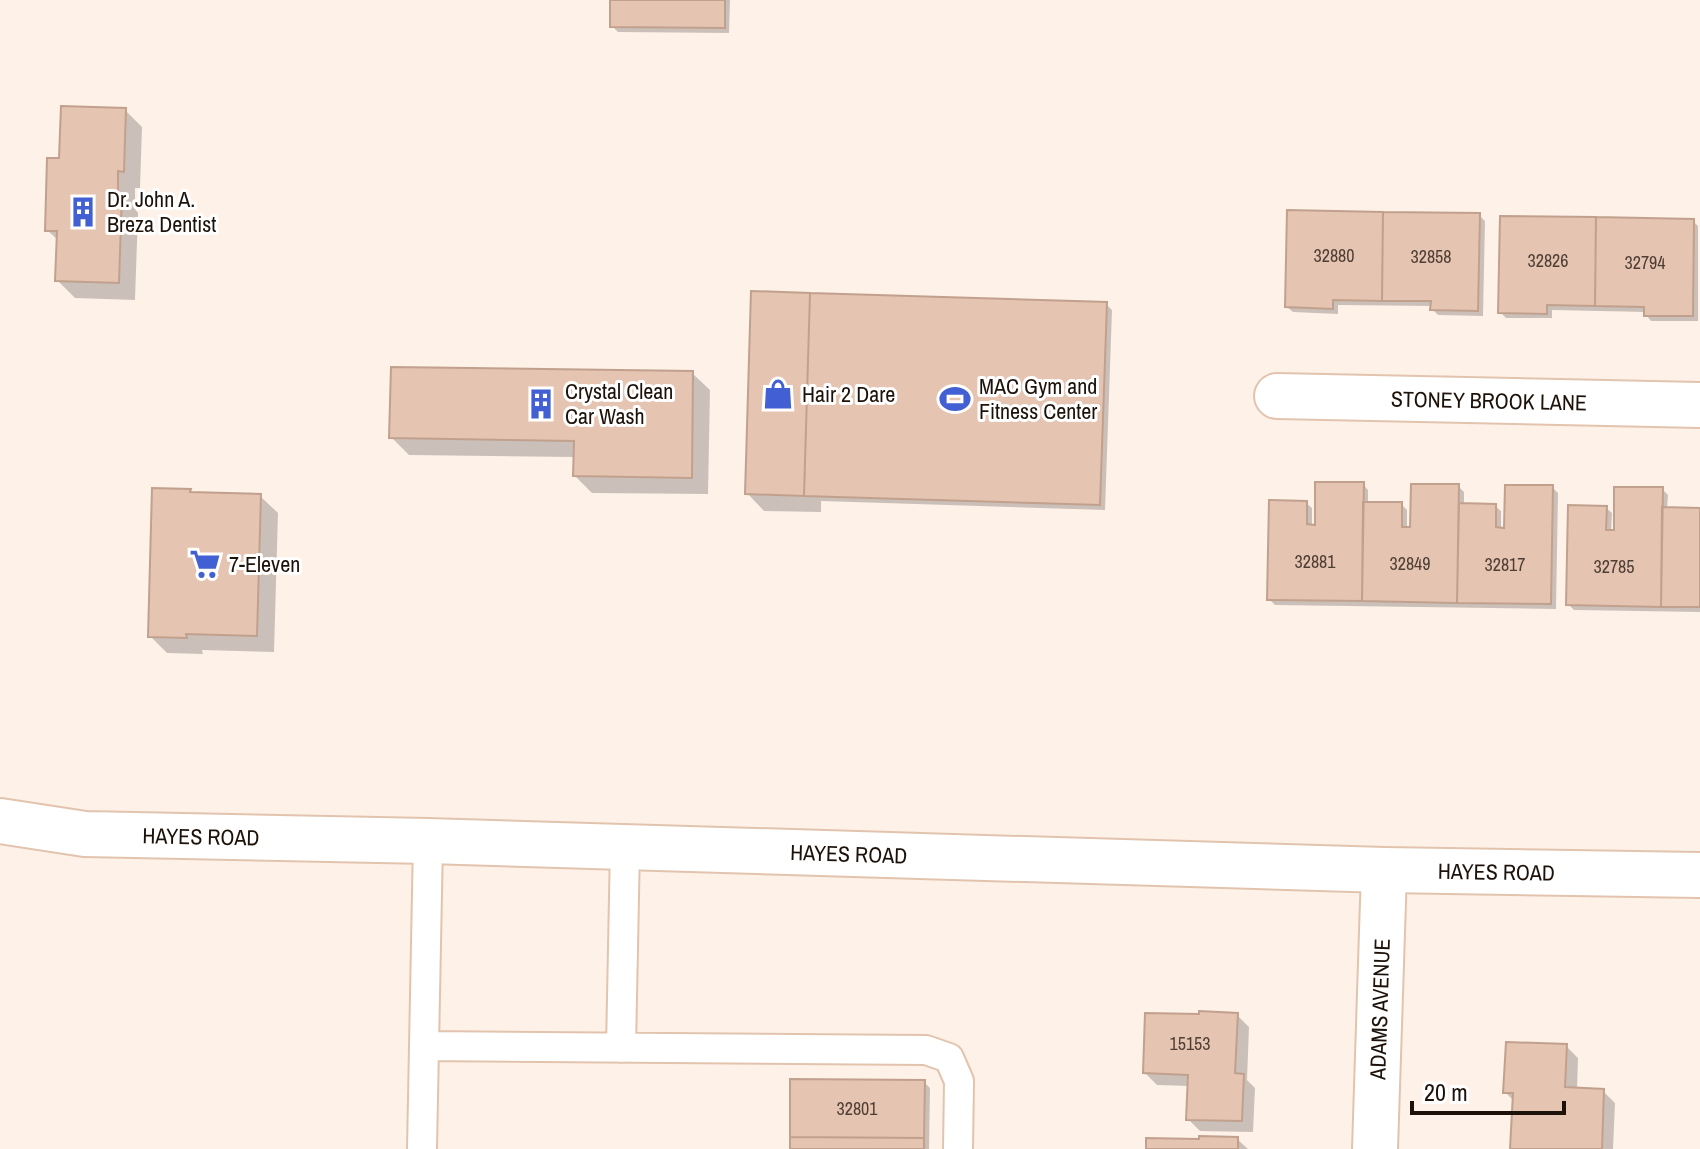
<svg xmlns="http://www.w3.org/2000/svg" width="1700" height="1149" font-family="'Archivo Narrow',sans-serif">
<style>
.shadow{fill:#0003}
.building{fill:#e5c4b1;stroke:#c1a18e;stroke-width:2}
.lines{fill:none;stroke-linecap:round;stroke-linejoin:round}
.lane-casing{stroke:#e2c4ae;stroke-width:32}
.street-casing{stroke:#e2c4ae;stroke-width:48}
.secondary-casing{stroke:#e2c4ae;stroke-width:48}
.lane{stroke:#fff;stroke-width:28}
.street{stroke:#fff;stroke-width:44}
.secondary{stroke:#fff;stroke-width:44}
.labels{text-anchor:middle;stroke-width:6;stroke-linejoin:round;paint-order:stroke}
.number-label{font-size:18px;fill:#4f3e34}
.poi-label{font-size:22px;fill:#1d120a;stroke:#fff;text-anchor:start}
.street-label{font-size:22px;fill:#1d120a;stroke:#fff}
</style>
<rect width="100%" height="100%" fill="#fef1e8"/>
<path class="shadow" d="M612 0H730L729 33 618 32 612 26Z
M125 110 142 127 140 188H135V209L138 213 135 300 75 298 57 280 59 241 47 230 61 160Z
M1479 215 1485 221 1483 316 1438 315 1432 309V306L1338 305V314L1293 312 1287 307Z
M1693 221 1698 226V321H1651L1646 315V312L1552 310V318H1506L1500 312Z
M1106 304 1112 310 1105 510 821 501V512L764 511 747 493Z
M692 373 710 390 708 494 592 493 575 476V457L409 455 391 437Z
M1363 484 1368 490V504H1401L1407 510V529H1412L1458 486 1464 492V505L1495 506 1501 511V530H1506L1552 487 1558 493 1556 609 1275 605 1269 599 1306 503 1312 508V527H1317Z
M1662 489 1668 495 1667 509 1700 510V612L1574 610 1568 604 1606 508 1612 513 1611 532H1616Z
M190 491 193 494 260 496 278 513 274 652 202 650 203 654 167 653 150 636Z
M1237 1015 1249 1027 1247 1080 1255 1088 1253 1132 1200 1131 1188 1119 1190 1086 1157 1085 1145 1073Z
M1566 1046 1578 1058 1577 1090 1603 1091 1615 1103 1613 1149H1512L1514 1101 1505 1092Z
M924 1082 930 1088 929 1149H792Z
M1237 1139 1248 1149H1148Z"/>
<path class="building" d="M610 0H725V28L610 27Z
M61 106 126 108 124 172 118 171V193H122L119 283 55 281 57 231H45L47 158H59Z
M1287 210 1383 212 1382 301 1333 300V309L1285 307Z
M1383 212 1480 213 1478 311 1430 310 1431 301H1382Z
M1500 216 1596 217 1595 306 1547 305V314L1498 313Z
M1596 217 1694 219 1693 316H1644V307L1595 306Z
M751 291 810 293 804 496 745 494Z
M810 293 1107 302 1100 505 804 496Z
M391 367 693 371 692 478 573 476 574 441 389 438Z
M1315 482H1364L1362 601 1267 600 1269 500 1307 501V524L1315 525Z
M1411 484H1459L1457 603 1362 601 1363 502H1402V527H1410Z
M1505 485H1553L1551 604 1457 603 1459 503 1496 504V527L1504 528Z
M1614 487H1663L1661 607 1566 605 1568 505 1607 506 1606 530H1614Z
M152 488 191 489 190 492 261 494 257 636 186 634 187 638 148 637Z
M1662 507 1700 508V607H1661Z
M1199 1011 1238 1013 1235 1073 1244 1074 1242 1121 1186 1120 1188 1075 1143 1073 1145 1013 1199 1014Z
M1506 1042 1567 1044 1565 1087 1604 1089 1602 1149H1510L1513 1093H1503Z
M790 1079 925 1080 924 1138 790 1137Z
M1199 1136 1238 1137V1149H1146V1138L1199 1139Z
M790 1137 924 1138V1149H790Z"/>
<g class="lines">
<g class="lane-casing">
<path id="lane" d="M424 1046 926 1050 949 1058 959 1081 958 1149
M621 1048 625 847
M422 1149 428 841"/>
</g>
<g class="street-casing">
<g id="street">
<path id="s1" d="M1277 396 1700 405"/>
<path id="s2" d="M1375 1149 1384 870"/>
</g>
</g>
<g class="secondary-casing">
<g id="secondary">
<path id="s3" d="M0 821 85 834 428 841 1384 870 1700 875"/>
</g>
</g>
<use href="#lane" class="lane"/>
<use href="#street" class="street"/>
<use href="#secondary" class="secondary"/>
</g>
<defs>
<g id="building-bare" transform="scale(2.4)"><path d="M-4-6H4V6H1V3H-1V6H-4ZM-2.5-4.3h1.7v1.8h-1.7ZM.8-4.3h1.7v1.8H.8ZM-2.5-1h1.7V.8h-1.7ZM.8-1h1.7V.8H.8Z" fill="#4260d3" stroke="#fff" stroke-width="2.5" paint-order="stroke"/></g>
<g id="shop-bare" transform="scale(2.4)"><path d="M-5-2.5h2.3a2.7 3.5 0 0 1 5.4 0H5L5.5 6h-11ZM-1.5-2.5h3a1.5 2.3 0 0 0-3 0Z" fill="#4260d3" stroke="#fff" stroke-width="2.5" paint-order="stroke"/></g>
<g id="stadium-bare" transform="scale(2.4)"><path d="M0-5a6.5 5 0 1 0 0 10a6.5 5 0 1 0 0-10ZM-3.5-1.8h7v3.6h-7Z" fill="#4260d3" stroke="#fff" stroke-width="2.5" paint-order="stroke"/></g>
<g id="supermarket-bare" transform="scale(2.4)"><path d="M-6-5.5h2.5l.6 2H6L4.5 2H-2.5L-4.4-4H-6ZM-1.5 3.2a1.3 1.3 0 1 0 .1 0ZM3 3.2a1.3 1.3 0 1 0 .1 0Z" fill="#4260d3" stroke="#fff" stroke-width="2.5" paint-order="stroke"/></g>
</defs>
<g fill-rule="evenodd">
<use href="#building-bare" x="83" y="212"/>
<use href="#shop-bare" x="778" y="394"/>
<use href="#stadium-bare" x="955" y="399"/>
<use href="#building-bare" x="541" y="404"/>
<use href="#supermarket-bare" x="205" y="564"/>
</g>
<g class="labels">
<g class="number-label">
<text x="1334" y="262">32880</text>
<text x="1431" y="263">32858</text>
<text x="1548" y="267">32826</text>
<text x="1645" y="269">32794</text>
<text x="1315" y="568">32881</text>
<text x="1410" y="570">32849</text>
<text x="1505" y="571">32817</text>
<text x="1614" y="573">32785</text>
<text x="1190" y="1050">15153</text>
<text x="857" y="1115">32801</text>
</g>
<g class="poi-label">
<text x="107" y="207">Dr. John A.<tspan x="107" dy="25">Breza Dentist</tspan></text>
<text x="979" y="394">MAC Gym and<tspan x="979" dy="25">Fitness Center</tspan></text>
<text x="565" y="399">Crystal Clean<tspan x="565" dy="25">Car Wash</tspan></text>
<text x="802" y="402">Hair 2 Dare</text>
<text x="229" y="572">7-Eleven</text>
</g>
<g class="street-label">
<text dy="8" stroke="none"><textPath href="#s1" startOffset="212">STONEY BROOK LANE</textPath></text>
<text dy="8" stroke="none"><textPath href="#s3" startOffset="202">HAYES ROAD</textPath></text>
<text dy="8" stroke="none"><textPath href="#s3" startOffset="850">HAYES ROAD</textPath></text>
<text dy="8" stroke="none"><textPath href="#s3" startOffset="1498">HAYES ROAD</textPath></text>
<text dy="8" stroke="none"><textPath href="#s2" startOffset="140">ADAMS AVENUE</textPath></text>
</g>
</g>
<path d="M1412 1101v12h152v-12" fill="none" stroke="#1d120a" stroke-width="4"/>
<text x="1424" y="1101" font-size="24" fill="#1d120a" stroke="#ffffff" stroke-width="6" paint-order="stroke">20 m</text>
</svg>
